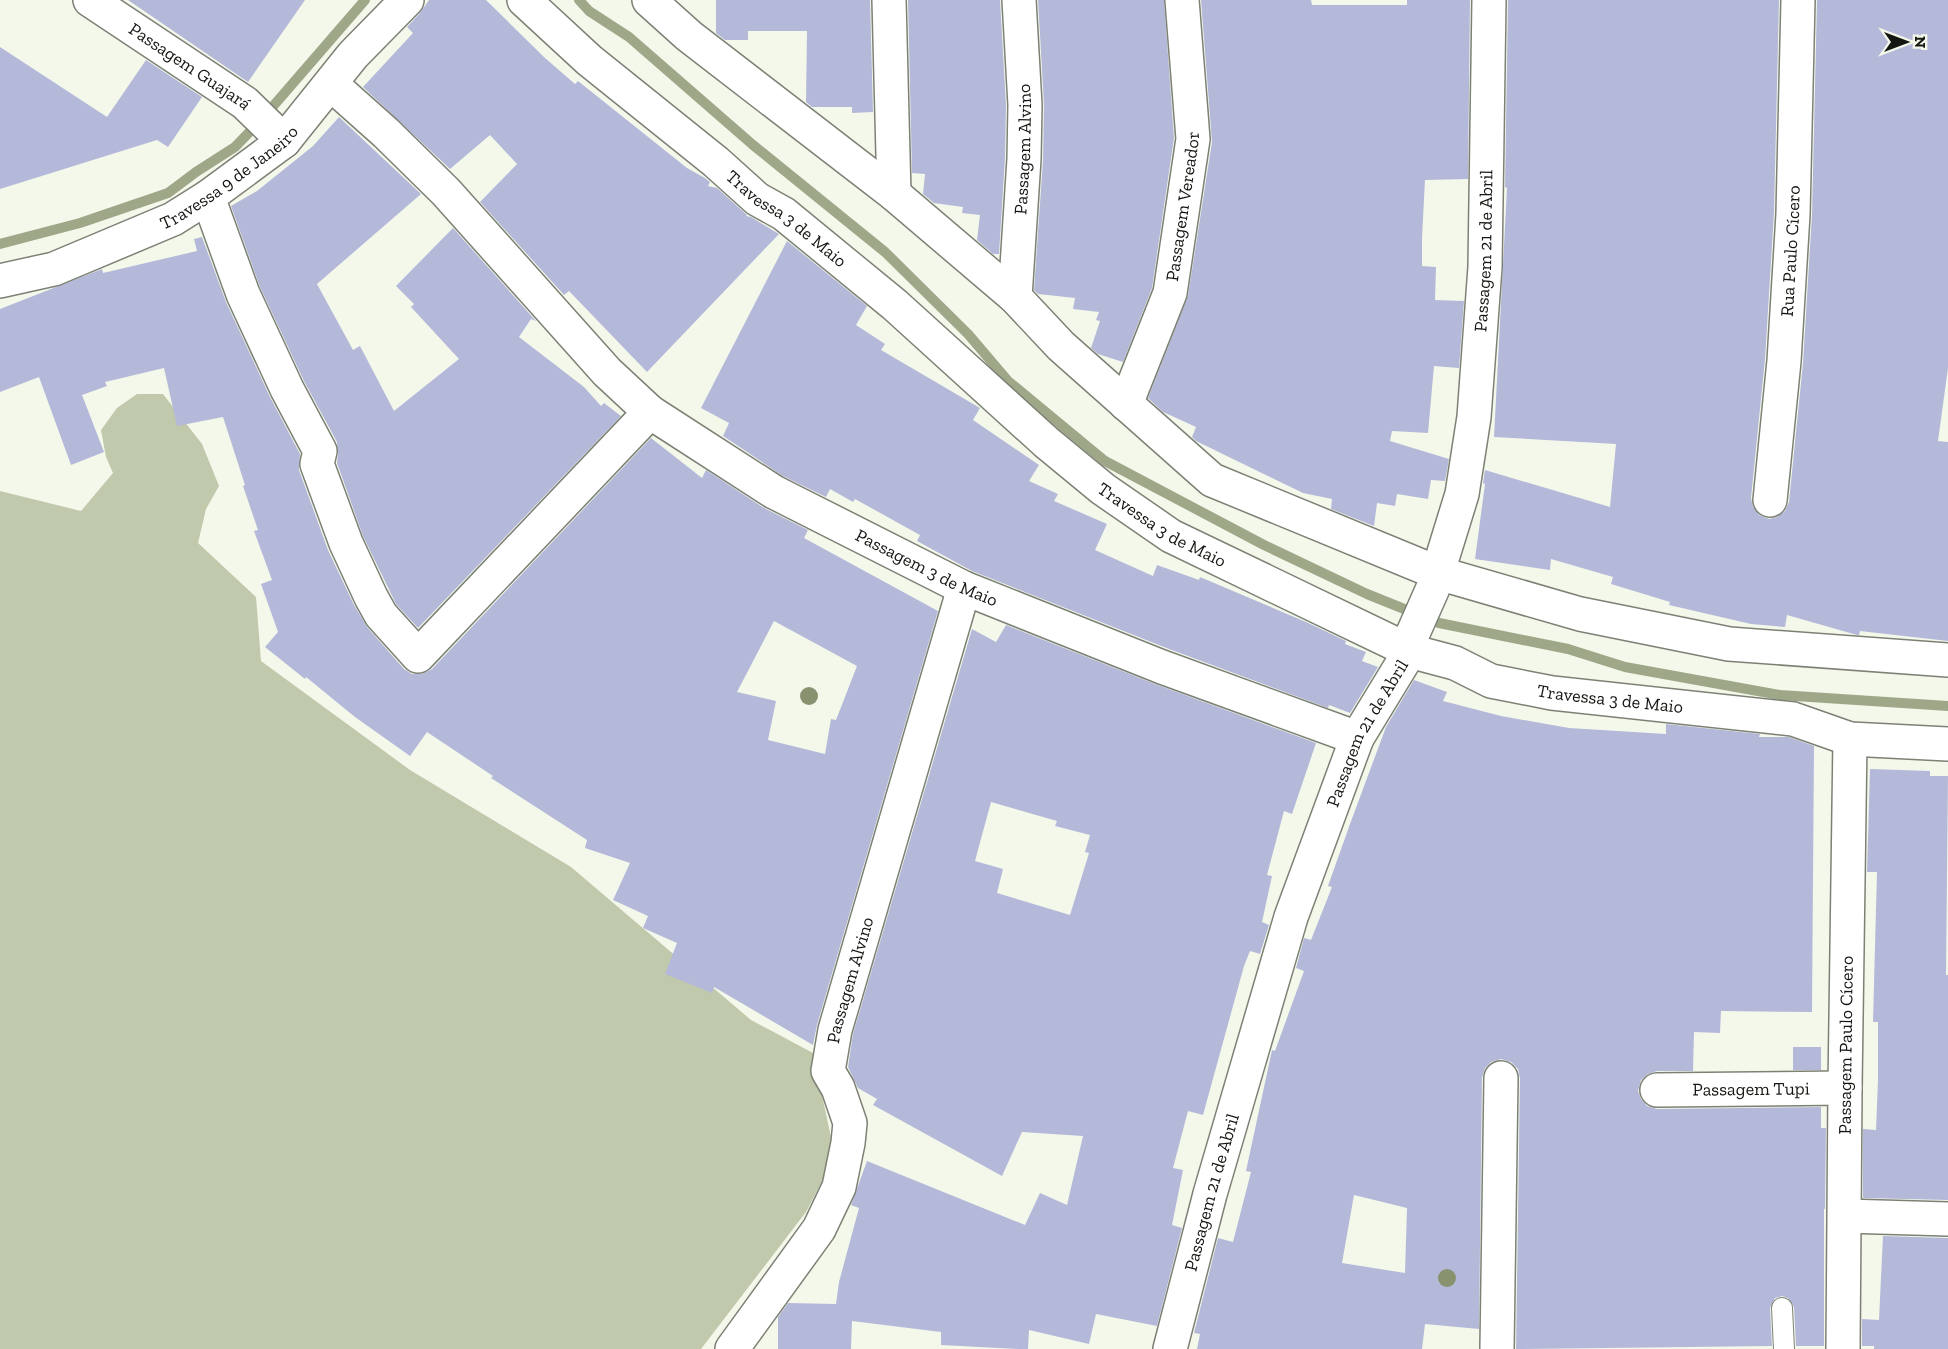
<svg xmlns="http://www.w3.org/2000/svg" width="1948" height="1349" font-family="'Zilla Slab',serif">
<style>
.green{fill:#c0c9ab}
.lines{fill:none;stroke-linecap:round;stroke-linejoin:round}
.stream{stroke:#9ea889;stroke-width:10}
.building{fill:#b5b9d9;fill-rule:evenodd}
.service-casing{stroke:#7d8175;stroke-width:22}
.minor-casing{stroke:#7d8175;stroke-width:36}
.service{stroke:#fff;stroke-width:20}
.minor{stroke:#fff;stroke-width:33}
.tree{fill:#89926f}
.labels{text-anchor:middle;stroke-width:4.5;stroke-linejoin:round;paint-order:stroke}
.street-label{font-size:18px;fill:#141611;stroke:#f3f8eb}
</style>
<rect width="100%" height="100%" fill="#f3f8eb"/>
<path class="green" d="M137 394H163L202 444 219 486 206 509 198 543 256 597 261 661 410 770 571 867 751 1020 813 1053 835 1156 806 1212 701 1349H0V491L81 511 113 473 106 457 101 430 117 408Z"/>
<g class="lines">
<path class="stream" d="M579 0 589 11 629 37 753 145 885 252 968 334 1008 381 1105 461 1264 545 1367 594 1439 623 1568 649 1625 667 1780 695 1948 706
M0 244 80 223 168 193 196 172 235 147 262 119 365 0"/>
</g>
<path class="building" d="M128 0H305L248 82Z
M429 0H486L545 58 575 84 578 81 687 168 705 178 710 182 708 186 717 188 747 215 746 216 751 217 779 234 647 372 569 291 564 295 480 202 517 164 490 135 450 169 363 87 413 33 407 27 420 13Z
M716 0H870L873 112 852 113V107H812L806 102 807 31H748V40H725L716 33Z
M908 0H1000L1006 105 1005 158 999 254H993L977 240 980 215 962 213 963 207 934 203 923 194 925 174 912 173Z
M1038 0H1164L1174 138 1152 288 1123 362 1098 354 1091 348 1100 321 1096 320 1099 312 1073 309 1075 298 1038 294 1034 290 1043 160 1044 105Z
M1201 0H1311L1312 5H1407V0H1470L1468 179 1425 180 1422 238V266L1436 267 1435 300 1464 301 1459 368 1434 366 1428 433 1392 431 1390 441 1449 459 1445 481 1431 480 1428 499 1397 494 1395 506 1377 503 1374 526 1331 509 1332 499 1303 493 1196 441 1192 437 1196 427 1163 412 1148 398 1188 296 1212 142Z
M1508 0H1779L1774 213 1765 359 1751 498 1753 507 1759 515 1769 519 1777 517 1785 511 1789 502 1803 363 1812 214 1817 0H1948V368L1938 441 1948 442V641L1860 631 1859 635H1857L1787 615 1785 627 1751 624 1669 605 1670 602 1611 584 1613 577 1551 559 1550 570 1475 559 1485 484 1483 483 1485 470 1610 507 1616 444 1494 437 1507 188 1505 187Z
M0 47 107 117 146 60 202 97 168 147 157 140 0 189Z
M339 117 421 194 317 284 353 350 360 346 394 411 459 359 411 307 414 304 396 286 453 228 536 321 531 319 519 337 584 387 601 406 604 403 621 416 418 628 396 604 363 536 337 463 338 454 337 442 304 381 260 287 231 206 257 191 313 146Z
M202 237 226 302 270 397 300 454 299 470 328 550 354 605 367 627 404 669 412 674H422L432 669 651 438 702 478 706 470 764 508 808 530 804 538 938 611 817 1025 813 1045 714 987 712 993 665 974 677 943 643 928 648 916 613 900 630 863 585 848 587 840 491 778 493 776 427 732 410 756 355 717 306 677 305 679 265 647 278 632 261 584 272 580 254 531 258 530 243 486 245 485 223 417 177 426 164 368 105 382 107 386 82 395 104 452 71 465 39 377 0 392V309L102 269 103 273 197 251 194 239ZM774 621 857 666 836 720 831 719 825 754 768 740 776 701 737 692Z
M787 241 867 306 856 325 885 344 881 350 980 408 973 420 1039 465 1029 481 1058 494 1054 501 1107 524 1095 550 1153 576 1157 565 1199 580 1200 577 1306 622 1346 641 1345 644 1366 652 1362 661 1378 667 1350 713 1329 705 1328 708 1169 649 972 571 917 541 920 535 855 499 853 502 830 489 826 497 783 476 723 436 729 423 701 408Z
M1006 625 1155 684 1316 743 1292 814 1284 811 1267 875 1272 876 1262 922 1269 925 1260 954 1250 951 1244 966 1203 1115 1188 1111 1173 1168 1183 1170 1172 1225 1182 1228 1157 1326 1096 1314 1089 1344 1029 1330 1028 1349H1018L941 1345V1332L852 1321 851 1349H778V1317L788 1303 836 1304 839 1282 859 1208 851 1205 867 1161 1025 1225 1040 1193 1067 1205 1083 1136 1022 1132 1002 1176 873 1105 877 1099 858 1088 848 1067 853 1034 972 629 996 642ZM991 802 1057 821 1055 826 1090 835 1085 852 1089 853 1070 915 997 893 1003 869 975 861Z
M1414 680 1447 692 1443 701 1501 716 1569 728 1666 734V724L1760 734 1759 737H1789L1814 746 1812 1012 1721 1011 1720 1033 1694 1032 1693 1071H1657L1648 1074 1641 1080 1638 1091 1641 1099 1647 1106 1657 1109 1821 1107V1128H1826L1825 1209H1824V1346H1796L1794 1307 1788 1298 1782 1296 1775 1298 1770 1308 1772 1346 1516 1349 1520 1078 1518 1069 1511 1062 1501 1059 1491 1062 1485 1068 1482 1078 1479 1329 1425 1324 1422 1349H1197L1200 1334 1194 1333 1218 1238 1233 1242 1251 1172 1246 1171 1272 1050 1275 1051 1304 971 1296 968 1304 938 1311 940 1332 887 1328 886 1350 824 1386 727ZM1354 1195 1407 1208 1405 1273 1342 1263Z
M1870 769 1930 771V776H1948L1946 975H1948V1200L1863 1198V1129L1876 1130 1878 1080V1022H1873L1877 872H1867Z
M1793 1047H1821V1070H1793Z
M1883 1236 1948 1238V1349H1874V1346H1862V1319L1879 1320Z"/>
<g class="lines">
<g class="service-casing">
<path id="service" d="M1782 1308 1784 1349"/>
</g>
<g class="minor-casing">
<g id="minor">
<path id="s1" d="M90 0 245 103 284 141"/>
<path id="s2" d="M524 0 589 60 716 162 757 199 784 214 895 305 1046 442 1103 489 1171 536 1410 651 1455 663 1491 681 1552 693 1793 719 1850 739 1948 744"/>
<path d="M649 0 689 36 894 194 1015 297 1061 346 1212 480 1438 573 1580 614 1729 644 1948 660"/>
<path d="M889 0 894 194"/>
<path id="s3" d="M331 84 386 133 446 192 607 372 650 412 774 492 964 588 1162 667 1357 738"/>
<path d="M208 197 243 294 287 389 320 451 317 464 346 543 371 597 381 615 418 656 650 412"/>
<path id="s4" d="M0 281 54 269 173 219 208 197 284 141 353 55 407 0"/>
<path id="s5" d="M1015 297 1024 159 1025 105 1019 0"/>
<path id="s6" d="M1126 404 1170 293 1193 139 1182 0"/>
<path id="s7" d="M1770 500 1784 361 1793 214 1798 0"/>
<path id="s8" d="M1657 1090 1845 1088"/>
<path d="M1845 1216 1948 1219"/>
<path id="s9" d="M732 1349 819 1229 839 1187 848 1143 850 1123 838 1088 828 1071 835 1030 964 588"/>
<path id="s10" d="M1170 1349 1210 1194 1291 917 1357 738 1410 651V640L1433 588 1462 494 1474 417 1485 267 1489 0"/>
<path d="M1497 1349 1501 1078"/>
<path id="s11" d="M1843 1349 1845 1088 1850 739"/>
</g>
</g>
<use href="#service" class="service"/>
<use href="#minor" class="minor"/>
</g>
<g class="tree">
<circle cx="809" cy="696" r="9"/>
<circle cx="1447" cy="1278" r="9"/>
</g>
<g class="labels">
<g class="street-label">
<text dy="6" stroke="none"><textPath href="#s1" startOffset="120">Passagem Guajará</textPath></text>
<text dy="6" stroke="none"><textPath href="#s5" startOffset="148">Passagem Alvino</textPath></text>
<text dy="6" stroke="none"><textPath href="#s4" startOffset="254">Travessa 9 de Janeiro</textPath></text>
<text dy="6" stroke="none"><textPath href="#s6" startOffset="207">Passagem Vereador</textPath></text>
<text dy="6" stroke="none"><textPath href="#s2" startOffset="342">Travessa 3 de Maio</textPath></text>
<text dy="6" stroke="none"><textPath href="#s7" startOffset="250">Rua Paulo Cícero</textPath></text>
<text dy="6" stroke="none"><textPath href="#s10" startOffset="1152">Passagem 21 de Abril</textPath></text>
<text dy="6" stroke="none"><textPath href="#s2" startOffset="828">Travessa 3 de Maio</textPath></text>
<text dy="6" stroke="none"><textPath href="#s3" startOffset="776">Passagem 3 de Maio</textPath></text>
<text dy="6" stroke="none"><textPath href="#s2" startOffset="1314">Travessa 3 de Maio</textPath></text>
<text dy="6" stroke="none"><textPath href="#s10" startOffset="648">Passagem 21 de Abril</textPath></text>
<text dy="6" stroke="none"><textPath href="#s9" startOffset="410">Passagem Alvino</textPath></text>
<text dy="6" stroke="none"><textPath href="#s11" startOffset="304">Passagem Paulo Cícero</textPath></text>
<text dy="6" stroke="none"><textPath href="#s8" startOffset="94">Passagem Tupi</textPath></text>
<text dy="6" stroke="none"><textPath href="#s10" startOffset="162">Passagem 21 de Abril</textPath></text>
</g>
</g>
<g transform="translate(1906 42) rotate(90)" stroke="#f3f8eb" stroke-width="4.5" paint-order="stroke">
<path d="M0-4.5L10 22L0 15L-10 22Z" fill="#141611"/>
<text y="-9" font-size="16" font-weight="bold" text-anchor="middle" fill="#141611">N</text>
</g>
</svg>
